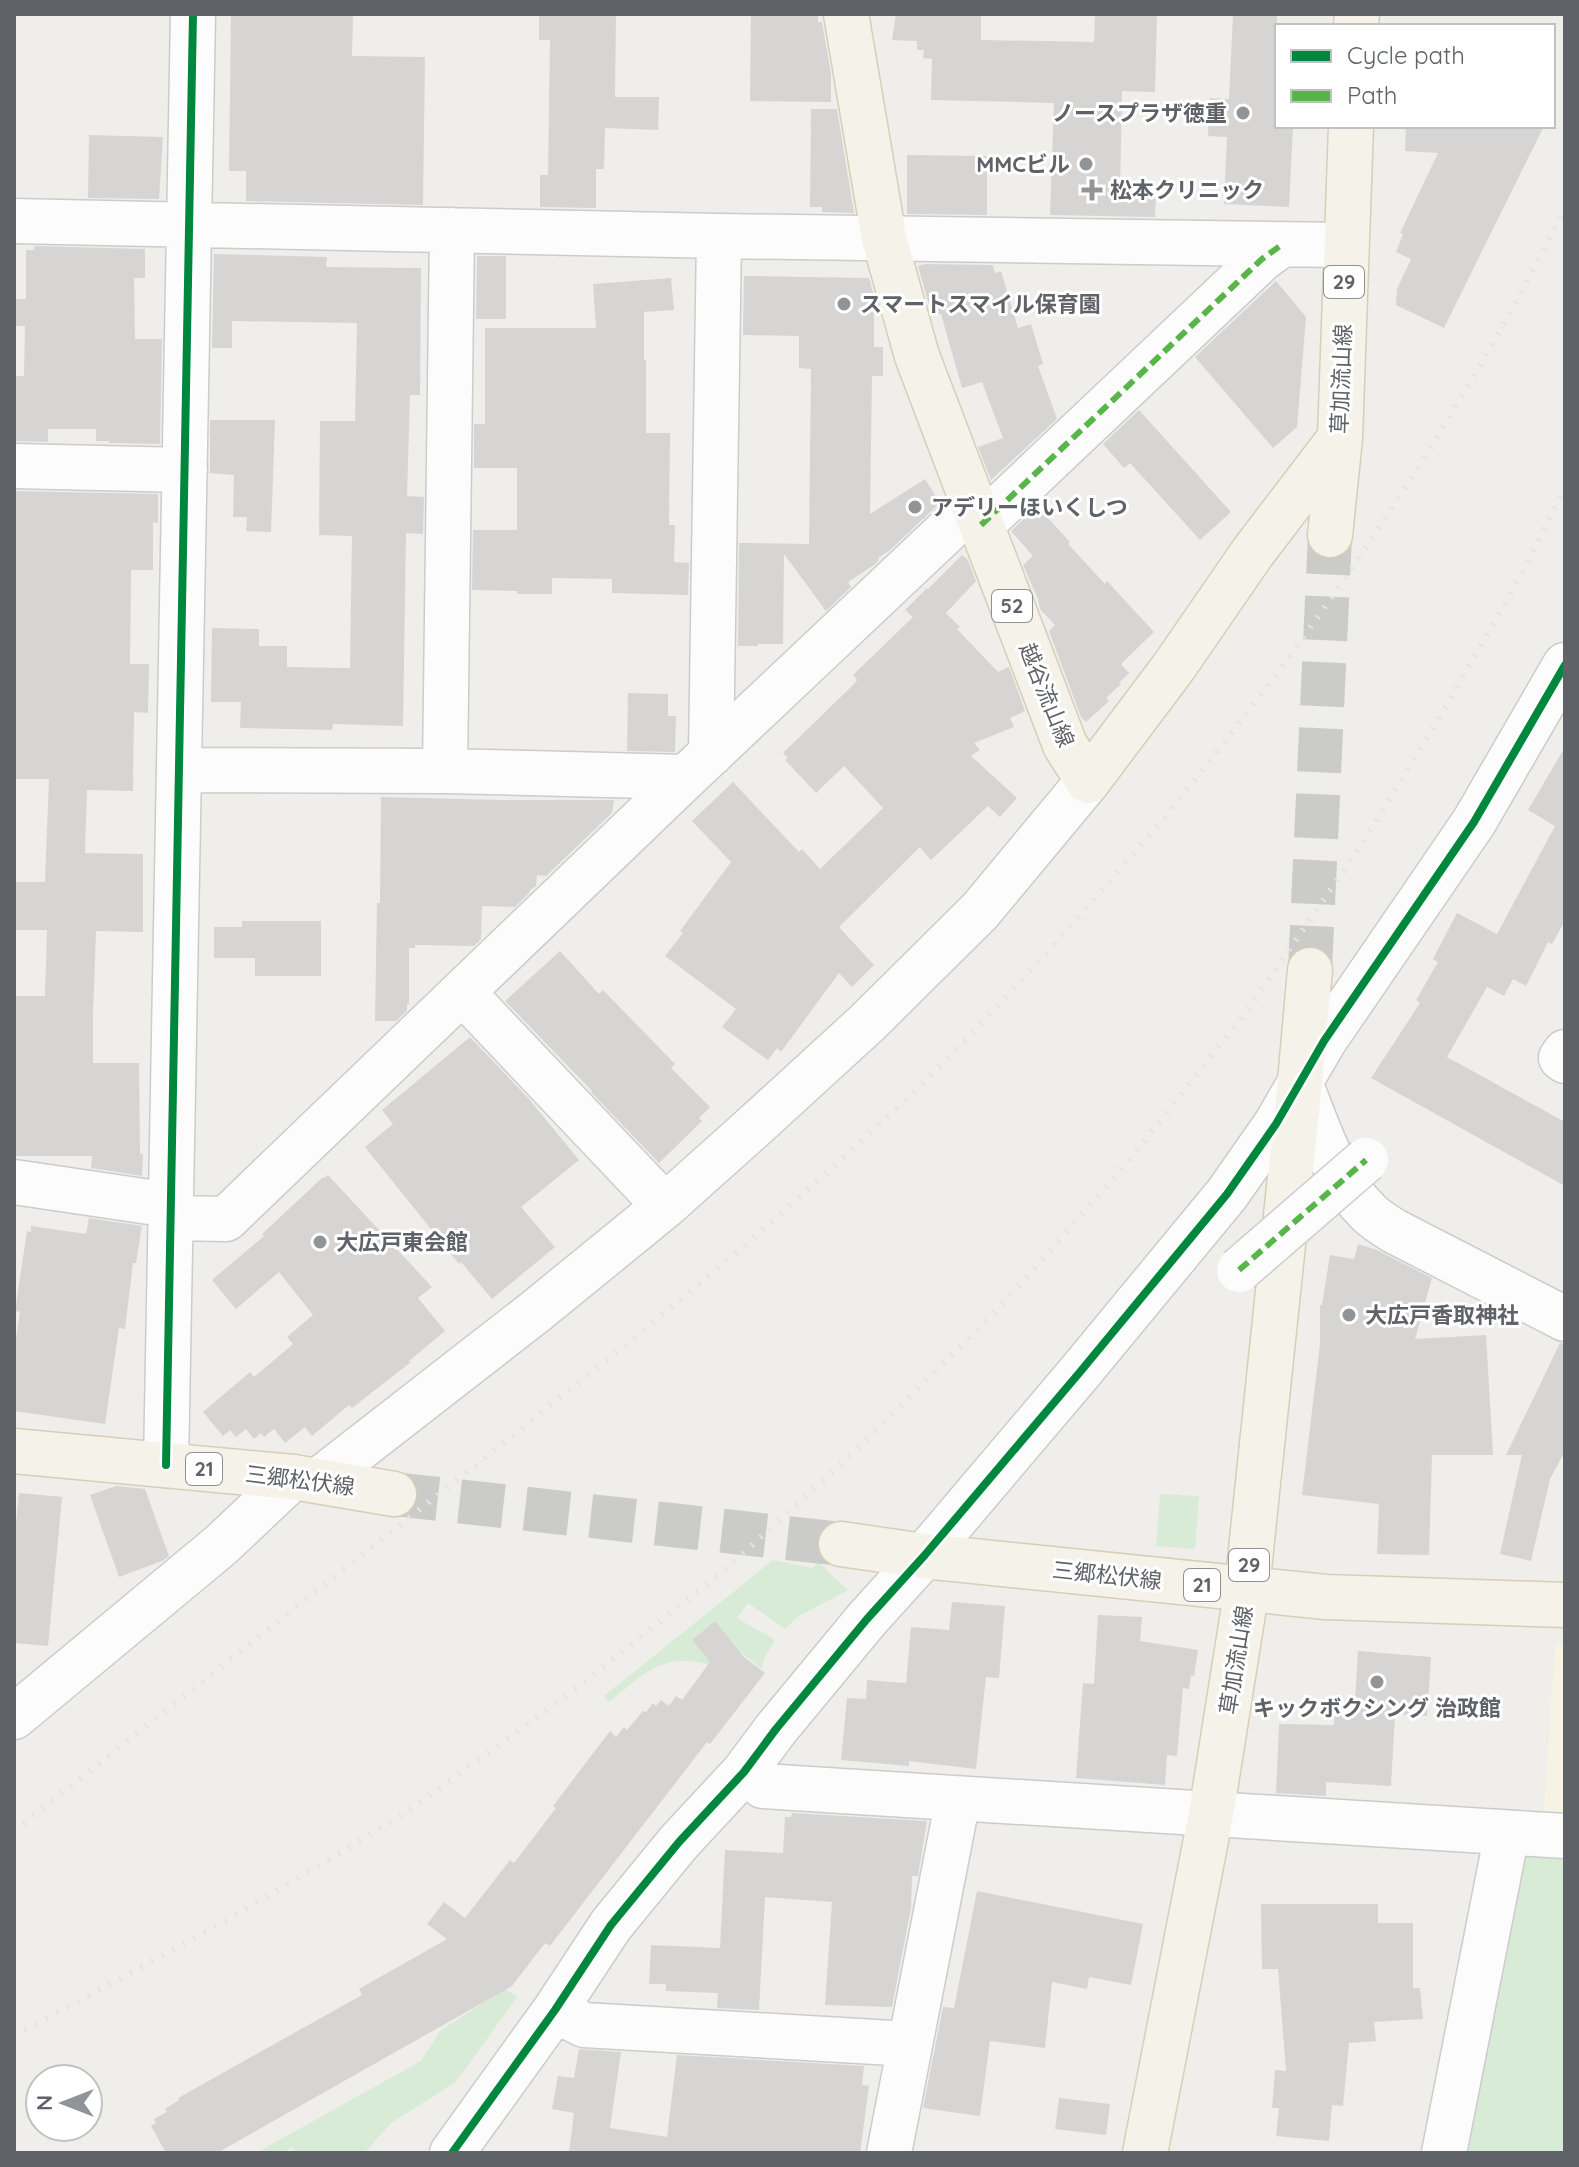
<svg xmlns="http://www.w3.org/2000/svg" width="1579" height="2167" font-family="Quicksand,'Noto Sans JP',sans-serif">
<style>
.commercial{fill:#f7f3e4}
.green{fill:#d8ebd6}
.building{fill:#d6d5d3}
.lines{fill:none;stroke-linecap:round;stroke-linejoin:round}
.major-tunnel{stroke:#cbcbca;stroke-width:44;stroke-dasharray:44 22;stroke-linecap:butt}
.minor-casing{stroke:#cbcccc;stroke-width:47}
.major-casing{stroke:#d7ceb8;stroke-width:47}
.minor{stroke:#fdfcfc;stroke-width:44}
.major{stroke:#f4f2e9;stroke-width:44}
.rail{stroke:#e4e4e4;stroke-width:6;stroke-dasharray:2 10;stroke-linecap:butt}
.minor-bridge-casing{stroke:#cbcccc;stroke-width:47;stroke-linecap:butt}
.minor-bridge{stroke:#fdfcfc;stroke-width:44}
.quiet{stroke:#58b549;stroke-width:6;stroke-dasharray:12 6;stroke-linecap:butt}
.cycleway-casing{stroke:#fff;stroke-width:13}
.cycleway{stroke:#00873e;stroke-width:8}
.poi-dot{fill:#919496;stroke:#fff;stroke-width:3}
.labels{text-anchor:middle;stroke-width:6;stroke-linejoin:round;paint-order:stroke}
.shield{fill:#fff;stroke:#8f9295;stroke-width:2}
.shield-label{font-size:20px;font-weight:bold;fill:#5f6368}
.poi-label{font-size:22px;font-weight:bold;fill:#5f6368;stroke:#fff;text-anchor:start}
.street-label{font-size:22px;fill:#5f6368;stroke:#fff}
</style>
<rect width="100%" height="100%" fill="#efeeea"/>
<path class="commercial" d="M1555 1645H1565V1823L1543 1822Z"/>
<path class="green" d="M1160 1494 1199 1496 1195 1549 1156 1546Z
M773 1560 813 1568 818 1562 848 1590 797 1617 785 1629 748 1603 737 1618 775 1640 764 1659 762 1669 732 1645 716 1667C665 1650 647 1671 609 1702L604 1696Z
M1565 1849V2153H1457L1512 1855Z
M501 1986 517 1997 456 2082 391 2123 364 2153H294L293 2147 282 2153H256L421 2061 440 2031 495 1995Z"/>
<path class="building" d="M231 14H353L352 56 425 57 423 205 246 201V171H229Z
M539 14H616L615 97H659L658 130 605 128 604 169H596V208L540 207V175H548L550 40H539Z
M751 14H818V22H822L831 74V102L750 101Z
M896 14H981V40L1094 42 1095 14H1157L1155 92 1122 91 1120 193 1156 194 1155 217 1050 215 1054 103 931 100 932 59 923 58 924 50H917V41L892 40Z
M1233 14H1277V126H1293L1289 207 1224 204 1227 137 1208 136 1210 98 1229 99Z
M811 109H837L854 213 822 212V207H810Z
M1406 126H1544L1444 328 1396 305 1397 289 1411 259 1396 252 1403 234 1400 233 1438 153 1405 151Z
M89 135 163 137 159 199 88 198Z
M907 155 987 156V215L907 214Z
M34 246 145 249V278H134L135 339H162L160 444 109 443V441H96V429H48V442L14 441 15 376H24L25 326H14V299H26V250H34Z
M214 254 327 257 326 267 421 268 420 395H410L407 496 424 497 423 534 406 533 403 726 333 724 332 730 240 728 241 702H211L212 628 259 629V646H287V667L350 668 352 536 319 535 320 421H355L357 323 232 321V348H212Z
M477 256H506V319H476Z
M925 264 993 265 995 273 1001 271 1018 328 1031 324 1043 364 1038 366 1057 419 991 480 978 447 1003 438 982 382 962 388 941 314 932 316 918 266Z
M744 276 869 278 874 296V347H883V376H872L870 514 925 479 940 503 890 550 878 558 879 560 874 565 848 582 851 587 826 611 784 554 783 644H758V646H738L739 543 809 544 811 369 799 368V336L743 335Z
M671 278 674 310 644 312V360H646V433H670L669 525H675L674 562 689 563 688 595 612 593V579L552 578V594H517V591L472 590 473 530H517V468H474V424H485V328H596L593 284Z
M1276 281 1306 317 1297 427 1273 448 1195 357Z
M1139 410 1231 512 1200 540 1130 463 1124 468 1103 444Z
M210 420H275L271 532 246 531 247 517H233L234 475 210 473Z
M14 491 158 494V523L153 522V570H131L130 664H149L148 713 134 712 133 791 87 790 85 853 143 854V932L96 931 93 1014V1063H139L140 1154H143L142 1176 91 1168 92 1156H14V996H45L47 930H14V882H45L49 779H14V660L16 595H14Z
M1037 506 1070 542 1068 544 1105 584 1107 581 1154 632 1121 664 1129 673 1119 683 1121 684 1106 698 1109 701 1086 722 1081 717 1049 631 1055 625 1040 609 1038 599 1023 565 1033 556 1011 531Z
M962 555 968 560 976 581 946 613 960 627 957 629 998 672 1009 667 1025 711 1010 718 1014 727 974 743 980 750 971 756 1017 798 1000 817 988 806 931 860 920 847 839 927 874 965 852 987 839 973 781 1052 777 1048 768 1060 722 1027 736 1009 665 956 683 933 680 931 731 862 692 821 733 782 799 852 802 849 820 869 883 808 844 766 816 793 785 760 788 758 783 753 854 684 857 680 853 675 913 617 905 610 927 588 928 589Z
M628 693 668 694V716H676L675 752 627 751Z
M1565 747V921L1552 944 1548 942 1526 986 1513 979 1504 996 1487 987 1447 1057 1565 1122V1186L1371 1078 1420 1003 1416 1000 1438 962 1433 959 1457 913 1497 934 1555 826 1528 810Z
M381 797 500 800H614L612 813 546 876 537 875 536 886 530 890 529 893 515 907 482 906 481 939 474 946 415 945V948H409V1004H407V1011L396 1021H375L377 903H380Z
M242 921H321V976H255V958H214V927H242Z
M560 951 599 994 603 990 675 1064 671 1068 710 1107 699 1118 702 1121 659 1163 591 1092 592 1091 505 1001Z
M470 1037 528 1098 579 1160 521 1207 555 1247 492 1299 461 1262 459 1264 365 1147 393 1124 382 1110Z
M328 1175 432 1287 418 1298 445 1331 409 1361 411 1362 352 1408 349 1405 312 1436 305 1427 285 1443 274 1429 264 1437 261 1433 254 1439 246 1429 236 1437 230 1430 223 1436 203 1412 250 1372 254 1377 293 1344 287 1337 313 1315 279 1272 236 1309 212 1280 264 1236 262 1234 323 1177 324 1178Z
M89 1218 142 1226 136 1263H133L125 1329 119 1328 105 1424 14 1411V1351L20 1312 15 1311 27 1231 31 1232V1226L86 1234Z
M1358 1244 1377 1250 1432 1278 1415 1339 1486 1335 1493 1455H1432L1429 1555 1377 1554 1379 1504 1302 1495 1320 1344V1305H1322L1330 1255 1354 1259Z
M1560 1343 1565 1344V1451L1550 1479 1531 1561 1500 1554 1522 1455H1506Z
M116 1486 145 1489 169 1556 162 1561 119 1577 90 1495Z
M19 1493 62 1497 48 1646 14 1643V1543Z
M952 1602 1005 1606 999 1678 986 1677 976 1769 909 1761V1766L841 1760 847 1698 866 1699 867 1680 906 1683 911 1627 949 1630Z
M1098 1615 1142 1617 1140 1641 1198 1650 1194 1676 1191 1675 1189 1689 1183 1688 1177 1756 1167 1755 1165 1785 1076 1778 1083 1683 1094 1684Z
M715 1621 744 1657 765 1673 710 1744 707 1742 550 1946 545 1943 512 1986 217 2153H166L151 2126 156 2123 154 2119 167 2112 165 2109 179 2100 178 2098 362 1995 359 1989 447 1939 427 1924 444 1902 465 1918 510 1860 514 1863 556 1808 553 1806 610 1731 616 1737 624 1727 627 1730 643 1711 646 1712 653 1703 656 1706 661 1700 669 1706 676 1696 682 1700 710 1662 692 1640Z
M1358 1651 1431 1657 1427 1716 1395 1714 1391 1786 1326 1782V1796L1276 1793 1279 1724 1334 1725V1715L1354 1717Z
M792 1813 927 1821 918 1876H912L911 1908 892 2007 825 2005 832 1902 765 1897 759 2010 717 2008 718 1993 666 1991V1984H649L651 1945 720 1948 725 1850 783 1853 785 1817H791Z
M977 1891 1143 1924 1131 1985 1089 1977 1087 1989 1052 1982 1045 2048 990 2041 980 2116 923 2108 943 2007 954 2008Z
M1261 1904H1378V1923H1413V1988H1420L1423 2019 1374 2022 1376 2041 1349 2043 1343 2106 1332 2105 1329 2141 1276 2136 1279 2108H1272L1275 2070 1286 2071 1278 1969H1262Z
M579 2049 621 2052 610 2128 667 2137 677 2055 864 2066 862 2085 869 2086 860 2153H569L574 2113 552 2109 558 2076 574 2078Z
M1059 2098 1110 2104 1106 2135 1055 2129Z"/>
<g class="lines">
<path class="major-tunnel" d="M1310 970 1330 535
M394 1494 841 1544"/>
<g class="minor-casing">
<path id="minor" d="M14 221 719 236 1346 245
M14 466 185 470
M981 525 1262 259 1280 246
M711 754 719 236
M180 770 445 771 686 777
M445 771 452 230
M463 993 665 1206
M1565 1052 1561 1058 1565 1061
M1300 1082C1318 1128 1333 1178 1369 1213 1376 1220 1386 1226 1394 1231L1565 1319
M14 1182 170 1205
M170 1218 226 1219 686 777 973 506
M166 1465 193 14
M319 1480 535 1312 665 1206 750 1130 867 1023 980 911 1088 781
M14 1717 221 1545 293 1477
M744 1772 763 1786 794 1788 1565 1836
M555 2010 584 2025 910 2044
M452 2153 555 2010 611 1925 679 1842 744 1772 776 1729 867 1619 924 1556 1080 1372 1227 1194 1276 1124 1324 1041 1474 822 1565 665
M889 2153 958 1799
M1444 2153 1507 1833"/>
</g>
<g class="major-casing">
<path id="major" d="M846 14 884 238 917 356 1065 745 1088 781 1173 668 1253 552 1340 438
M1356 26 1357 14
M1330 535 1340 438 1351 126
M14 1451 293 1477 394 1494
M841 1544 924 1556 1326 1597 1565 1605
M1145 2153 1211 1814 1247 1588 1300 1082 1310 970"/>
</g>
<use href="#minor" class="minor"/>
<use href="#major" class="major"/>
<path class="rail" d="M14 1831C171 1706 329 1581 487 1456 609 1359 730 1262 845 1156 870 1133 896 1110 920 1086 1177 829 1400 534 1565 209
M14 2036 226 1921 398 1818 561 1700 726 1569 867 1440 1009 1297 1131 1158 1246 1012 1360 847 1443 712 1525 568 1565 487"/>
<g class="minor-bridge-casing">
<path id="minor-bridge" d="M1239 1270 1366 1160"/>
</g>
<use href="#minor-bridge" class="minor-bridge"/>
<path class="quiet" d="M981 525 1262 259 1280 246
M1239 1270 1366 1160"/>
<g class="cycleway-casing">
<path id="cycleway" d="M166 1465 193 14
M452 2153 555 2010 611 1925 679 1842 744 1772 776 1729 867 1619 924 1556 1080 1372 1227 1194 1276 1124 1324 1041 1474 822 1565 665"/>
</g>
<use href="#cycleway" class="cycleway"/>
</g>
<g class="poi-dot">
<circle cx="1243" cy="113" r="8"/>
<circle cx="1086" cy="164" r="8"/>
<path d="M1088 178h8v8h8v8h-8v8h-8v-8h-8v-8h8z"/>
<circle cx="844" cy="304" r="8"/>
<circle cx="915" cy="507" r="8"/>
<circle cx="320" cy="1242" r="8"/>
<circle cx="1349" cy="1315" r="8"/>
<circle cx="1377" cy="1682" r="8"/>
</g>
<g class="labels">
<g class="shield">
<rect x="1324" y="266" width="40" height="32" rx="6"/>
<rect x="992" y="590" width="40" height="32" rx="6"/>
<rect x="186" y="1453" width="36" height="32" rx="6"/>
<rect x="1229" y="1549" width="40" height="32" rx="6"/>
<rect x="1184" y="1569" width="36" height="32" rx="6"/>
</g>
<g class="shield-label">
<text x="1344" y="289">29</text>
<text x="1012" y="613">52</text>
<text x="204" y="1476">21</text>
<text x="1249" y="1572">29</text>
<text x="1202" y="1592">21</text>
</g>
<g class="poi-label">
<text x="1227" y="121" text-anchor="end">ノースプラザ徳重</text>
<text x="1070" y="172" text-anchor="end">MMCビル</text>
<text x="1110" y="198">松本クリニック</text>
<text x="860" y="312">スマートスマイル保育園</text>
<text x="931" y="515">アデリーほいくしつ</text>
<text x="336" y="1250">大広戸東会館</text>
<text x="1365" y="1323">大広戸香取神社</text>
<text x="1377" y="1716" text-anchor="middle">キックボクシング 治政館</text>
</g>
<g class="street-label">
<text transform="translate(1341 379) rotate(-88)" y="8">草加流山線</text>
<text transform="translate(1047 695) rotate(68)" y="8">越谷流山線</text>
<text transform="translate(300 1480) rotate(7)" y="8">三郷松伏線</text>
<text transform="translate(1107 1575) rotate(6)" y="8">三郷松伏線</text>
<text transform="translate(1236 1660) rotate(-81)" y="8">草加流山線</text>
</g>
</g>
<rect width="1579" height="2167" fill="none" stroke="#5f6368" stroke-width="32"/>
<rect x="1275" y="24" width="280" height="104" fill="#ffffff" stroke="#bfc1c3" stroke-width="2"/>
<rect x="1291" y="50" width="40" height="12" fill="#00873e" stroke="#bfc1c3" stroke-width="2"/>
<text x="1347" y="64" font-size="24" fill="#5f6368">Cycle path</text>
<rect x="1291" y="90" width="40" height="12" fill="#58b549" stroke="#bfc1c3" stroke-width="2"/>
<text x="1347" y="104" font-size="24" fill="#5f6368">Path</text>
<g transform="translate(64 2103) rotate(270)"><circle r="38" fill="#ffffff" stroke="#bfc1c3" stroke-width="2"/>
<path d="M0-6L14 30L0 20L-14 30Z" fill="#919496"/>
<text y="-12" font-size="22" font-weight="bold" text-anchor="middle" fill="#5f6368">N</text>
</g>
</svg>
